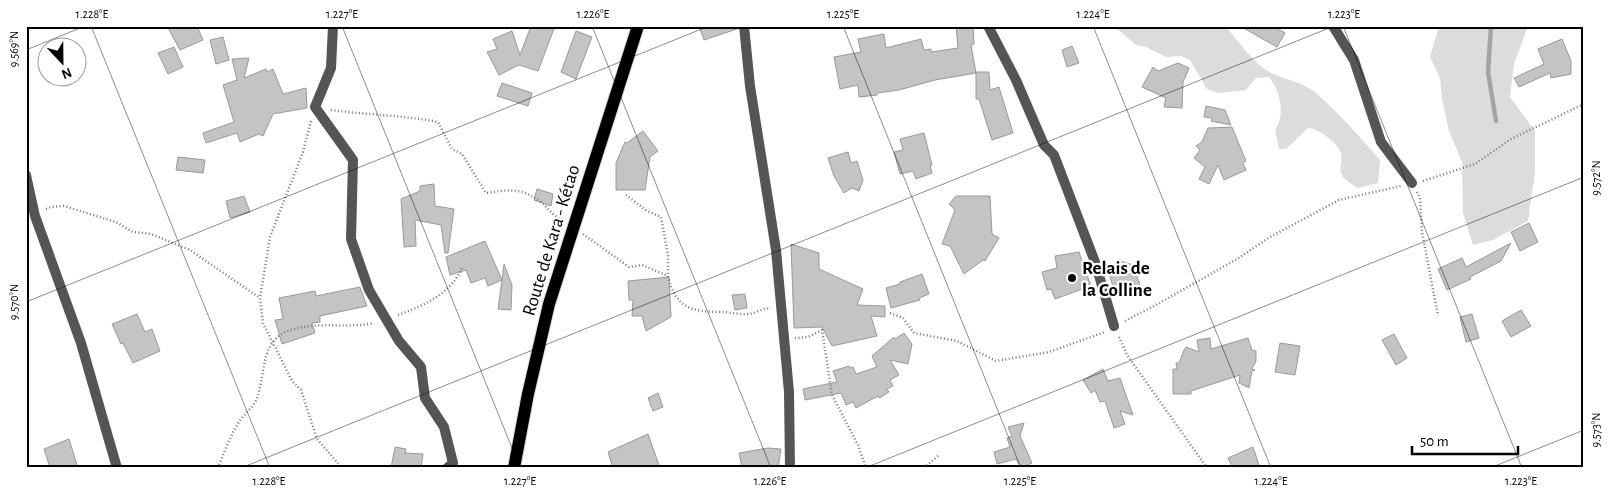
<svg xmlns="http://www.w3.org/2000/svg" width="1610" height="494" font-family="'Alegreya Sans',sans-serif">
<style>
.green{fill:#dcdcdc}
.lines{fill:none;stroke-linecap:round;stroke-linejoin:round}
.stream{stroke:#a3a3a3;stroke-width:4.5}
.building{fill:#c4c4c4;stroke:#999}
.primary-casing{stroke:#dbdbdb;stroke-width:14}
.path{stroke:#777;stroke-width:2.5;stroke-dasharray:1 2.5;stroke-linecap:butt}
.minor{stroke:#555;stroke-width:10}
.primary{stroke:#000;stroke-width:12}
.ticks{fill:none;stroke:#000;stroke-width:1;stroke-opacity:0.45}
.poi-dot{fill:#000;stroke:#fff;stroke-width:2}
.labels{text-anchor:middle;stroke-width:4.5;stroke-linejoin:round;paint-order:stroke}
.street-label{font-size:19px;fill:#000;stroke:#fff}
.poi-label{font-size:19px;font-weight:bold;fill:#000;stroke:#fff;text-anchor:start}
.neatline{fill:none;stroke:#000;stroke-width:2}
.ticks-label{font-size:12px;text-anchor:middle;fill:#000}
</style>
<rect width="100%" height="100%" fill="#fff"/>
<path class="green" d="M1114 26H1225C1240 42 1254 66 1274 74 1289 81 1303 82 1316 93 1339 113 1360 137 1380 160L1378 183 1358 188C1352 184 1343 180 1341 173 1339 167 1343 160 1341 153 1336 141 1319 129 1308 128L1286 149H1279L1275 130C1286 114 1280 91 1269 77L1256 78 1246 90 1218 93 1207 89 1190 60 1181 56 1166 57 1146 47 1136 45Z
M1439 26H1528L1514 64 1510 97 1535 131V173L1528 221 1493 240 1473 245 1463 213 1462 162 1449 131 1442 99 1440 78 1430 57Z"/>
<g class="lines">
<path class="stream" d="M1491 26 1488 72 1496 121"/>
</g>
<path class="building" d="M167 26H197L203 40 180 50Z
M531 26H555L538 71 519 65 499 75 487 52 497 49 493 39 512 31 520 55Z
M699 26H737V29L704 40Z
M956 26H973L974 44 971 45 976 73 935 80 899 90 877 93V95L859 97 858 85 840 89 834 57 861 52 858 39 884 34 886 48 921 39 924 50 931 49V52L958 48Z
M1240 26H1273L1285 33 1277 47Z
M576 31 592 37 576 79 561 72Z
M223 37 229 60 216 64 210 40Z
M1562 39 1571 61V74L1551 78 1550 73 1519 87 1514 78 1544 64 1538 49Z
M1072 46 1079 63 1067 67 1062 50Z
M174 47 183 67 168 74 158 53Z
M249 58 244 78 266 69 267 72 273 69 283 94 306 88 307 108 273 114 263 136 259 134 240 142 237 133 206 143 203 133 234 122 223 85 237 80 232 59Z
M1178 63 1189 68 1183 82 1182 108 1164 107 1166 98 1142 87 1153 67 1158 71Z
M976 72H989L990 90 999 87 1013 133 992 140 979 99H976Z
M502 83 532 93 528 106 497 96Z
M1206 106 1225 110 1231 125 1211 121 1212 118 1204 117Z
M1232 127 1246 161 1243 163 1246 170 1224 180 1218 165 1209 184 1199 179 1205 167 1194 158 1200 150 1196 146 1202 142 1208 128Z
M643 131 658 151 650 157 645 190H616V163L625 142 627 143Z
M924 133 932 165H930L932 173 916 179 913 171 900 174 894 152 903 150 900 139Z
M848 152 851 163 857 161 863 180 859 191 852 188 844 193 834 176 828 158Z
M178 157 205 160 203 173 176 170Z
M434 184 435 206 454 209 448 253H445L441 225 415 220 416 246 404 247 401 199 420 191V186Z
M537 189 553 194 551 206 534 200Z
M244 196 250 212 230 218 226 201Z
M956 196H990L992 234 999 238 985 261 983 260 964 274 950 246 942 244 955 210 949 204Z
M1529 223 1538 242 1520 251 1511 232Z
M485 241 502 280 504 264 512 285 511 310 498 309 502 280 488 286 485 278 471 283 466 270 450 275 446 257Z
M1511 243 1501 261 1470 277 1471 279 1447 290 1438 269 1462 258 1466 267Z
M791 244 819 253V269L863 289 857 305 885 306V317L871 316 877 336 832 346 822 327 794 328Z
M1079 252 1091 286 1055 299 1051 289 1047 290 1042 272 1057 268 1055 256Z
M1120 261 1137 266 1135 272 1141 287 1116 296 1110 277 1119 273Z
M922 274 929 294 919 298 920 300 891 308 886 288 900 284V282Z
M669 277 671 317 646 331 642 316H632L633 300H629L628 281Z
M360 287 367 306 320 316V322L312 323 315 333 282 344 275 320 283 319 279 298 315 291 316 296Z
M745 294 747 308 735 310 732 295Z
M1521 310 1531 326 1511 337 1502 321Z
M137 314 145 332 152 329 160 351 133 363 123 343 121 344 112 324Z
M1472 314 1479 338 1466 342 1460 317Z
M904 333 912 344 908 364 890 360 899 375 890 380 893 386 887 389 889 392 879 398 878 396 856 408 853 402 846 405 841 393 805 400 803 389 837 382 833 371 849 366 850 368 853 367 856 374 877 367 872 356 894 337 895 339Z
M1394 334 1407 358 1396 365 1382 340Z
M1210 338 1211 349 1248 338 1252 350 1256 351V361L1252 369 1255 370 1252 371 1249 388 1239 383 1240 375 1191 391V394H1173V369H1177L1176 363H1179L1184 350 1186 347 1199 352 1197 340Z
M1280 343 1300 346 1295 375 1275 372Z
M1103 369 1108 381 1120 378 1133 415 1120 411 1125 424 1114 428 1105 401 1100 402 1095 390 1091 393 1083 380Z
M658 393 663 407 653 411 648 398Z
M1024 423 1020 436 1032 463 1021 468 1016 459 997 464 994 452 1010 447 1007 438 1012 436 1008 427Z
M648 434 660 468H613L608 452Z
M69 439 78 468H50L44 449Z
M395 447 406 449 405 453 423 454 421 468H391Z
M1253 447 1260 468H1233L1228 458Z
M768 448 781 449 778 468H742L739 453Z"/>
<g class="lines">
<g class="primary-casing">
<path id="primary" d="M514 468 528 394 549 304 638 26"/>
</g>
<path class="path" d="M331 110C367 115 403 115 438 122L452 149 462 154 486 193C506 190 520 187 538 200 547 206 552 215 562 221
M311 121 303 152 270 237 260 298 263 323 292 381 301 390 317 439 342 468
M1423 181 1475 164 1511 139 1584 104
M1417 192 1420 198 1422 232 1438 316
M626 195 647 211 661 217 668 255V276
M46 209 51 207 64 206 116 222 133 232 151 234 190 250 260 298
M583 234 629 267 642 265 668 276C675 308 692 312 721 312 730 312 740 315 749 314 757 313 763 307 771 309
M890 313 903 318 914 333 957 341 996 361 1049 352 1105 332
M398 315C425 305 451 294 463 266
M1125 321 1156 305 1237 259 1270 237 1339 200 1401 186
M1119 337 1127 355 1207 468
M795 338 808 337 822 330 832 395 858 445 866 468
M218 468C224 453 230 436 239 422 244 414 254 407 257 398 266 373 260 339 291 330 319 321 346 329 374 323
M924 468 939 455"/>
<path class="minor" d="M333 26 331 68 315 107 353 160 351 239 369 290 399 341 421 367 425 398 444 427 453 463 447 468
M744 26 750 86 776 250 789 392 790 468
M988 26 1016 80 1044 145 1054 155 1095 262 1114 326
M1333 26 1354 60 1381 142 1412 183
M26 175 35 216 81 343 117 468"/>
<use href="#primary" class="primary"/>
</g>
<path class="ticks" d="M91 26 270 468M342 26 520 468M592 26 771 468M843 26 1021 468M1093 26 1271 468M1343 26 1522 468M26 50 85 26M26 302 709 26M241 468 1334 26M865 468 1584 177M1490 468 1584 430"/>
<circle class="poi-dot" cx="1072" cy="278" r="5"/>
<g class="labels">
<g class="street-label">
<text transform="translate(550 240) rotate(-73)" y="7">Route de Kara - Kétao</text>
</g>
<g class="poi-label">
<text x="1082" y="274">Relais de<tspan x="1082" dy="22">la Colline</tspan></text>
</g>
</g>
<rect width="1610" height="494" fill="none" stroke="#ffffff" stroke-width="55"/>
<g transform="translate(62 62) rotate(158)"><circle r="24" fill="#ffffff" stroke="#999999"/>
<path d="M0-4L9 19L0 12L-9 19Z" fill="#000000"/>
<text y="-8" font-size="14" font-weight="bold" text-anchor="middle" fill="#000000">N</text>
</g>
<path d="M1412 446v8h106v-8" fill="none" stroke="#000000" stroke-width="2.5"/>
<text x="1420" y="446" font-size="15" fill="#000000" stroke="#ffffff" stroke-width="4" paint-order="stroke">50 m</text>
<rect x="28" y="28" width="1554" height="438" class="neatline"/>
<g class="ticks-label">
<text x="92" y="18">1.228°E</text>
<text x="342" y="18">1.227°E</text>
<text x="593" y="18">1.226°E</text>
<text x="843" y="18">1.225°E</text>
<text x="1093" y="18">1.224°E</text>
<text x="1344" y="18">1.223°E</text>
<text transform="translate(14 49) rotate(-90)" y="4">9.569°N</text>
<text transform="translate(1596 178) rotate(-90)" y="4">9.572°N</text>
<text transform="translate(14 302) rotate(-90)" y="4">9.570°N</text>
<text transform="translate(1596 430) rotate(-90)" y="4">9.573°N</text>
<text x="269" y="485">1.228°E</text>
<text x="520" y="485">1.227°E</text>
<text x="770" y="485">1.226°E</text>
<text x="1020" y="485">1.225°E</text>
<text x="1271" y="485">1.224°E</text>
<text x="1521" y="485">1.223°E</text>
</g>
</svg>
